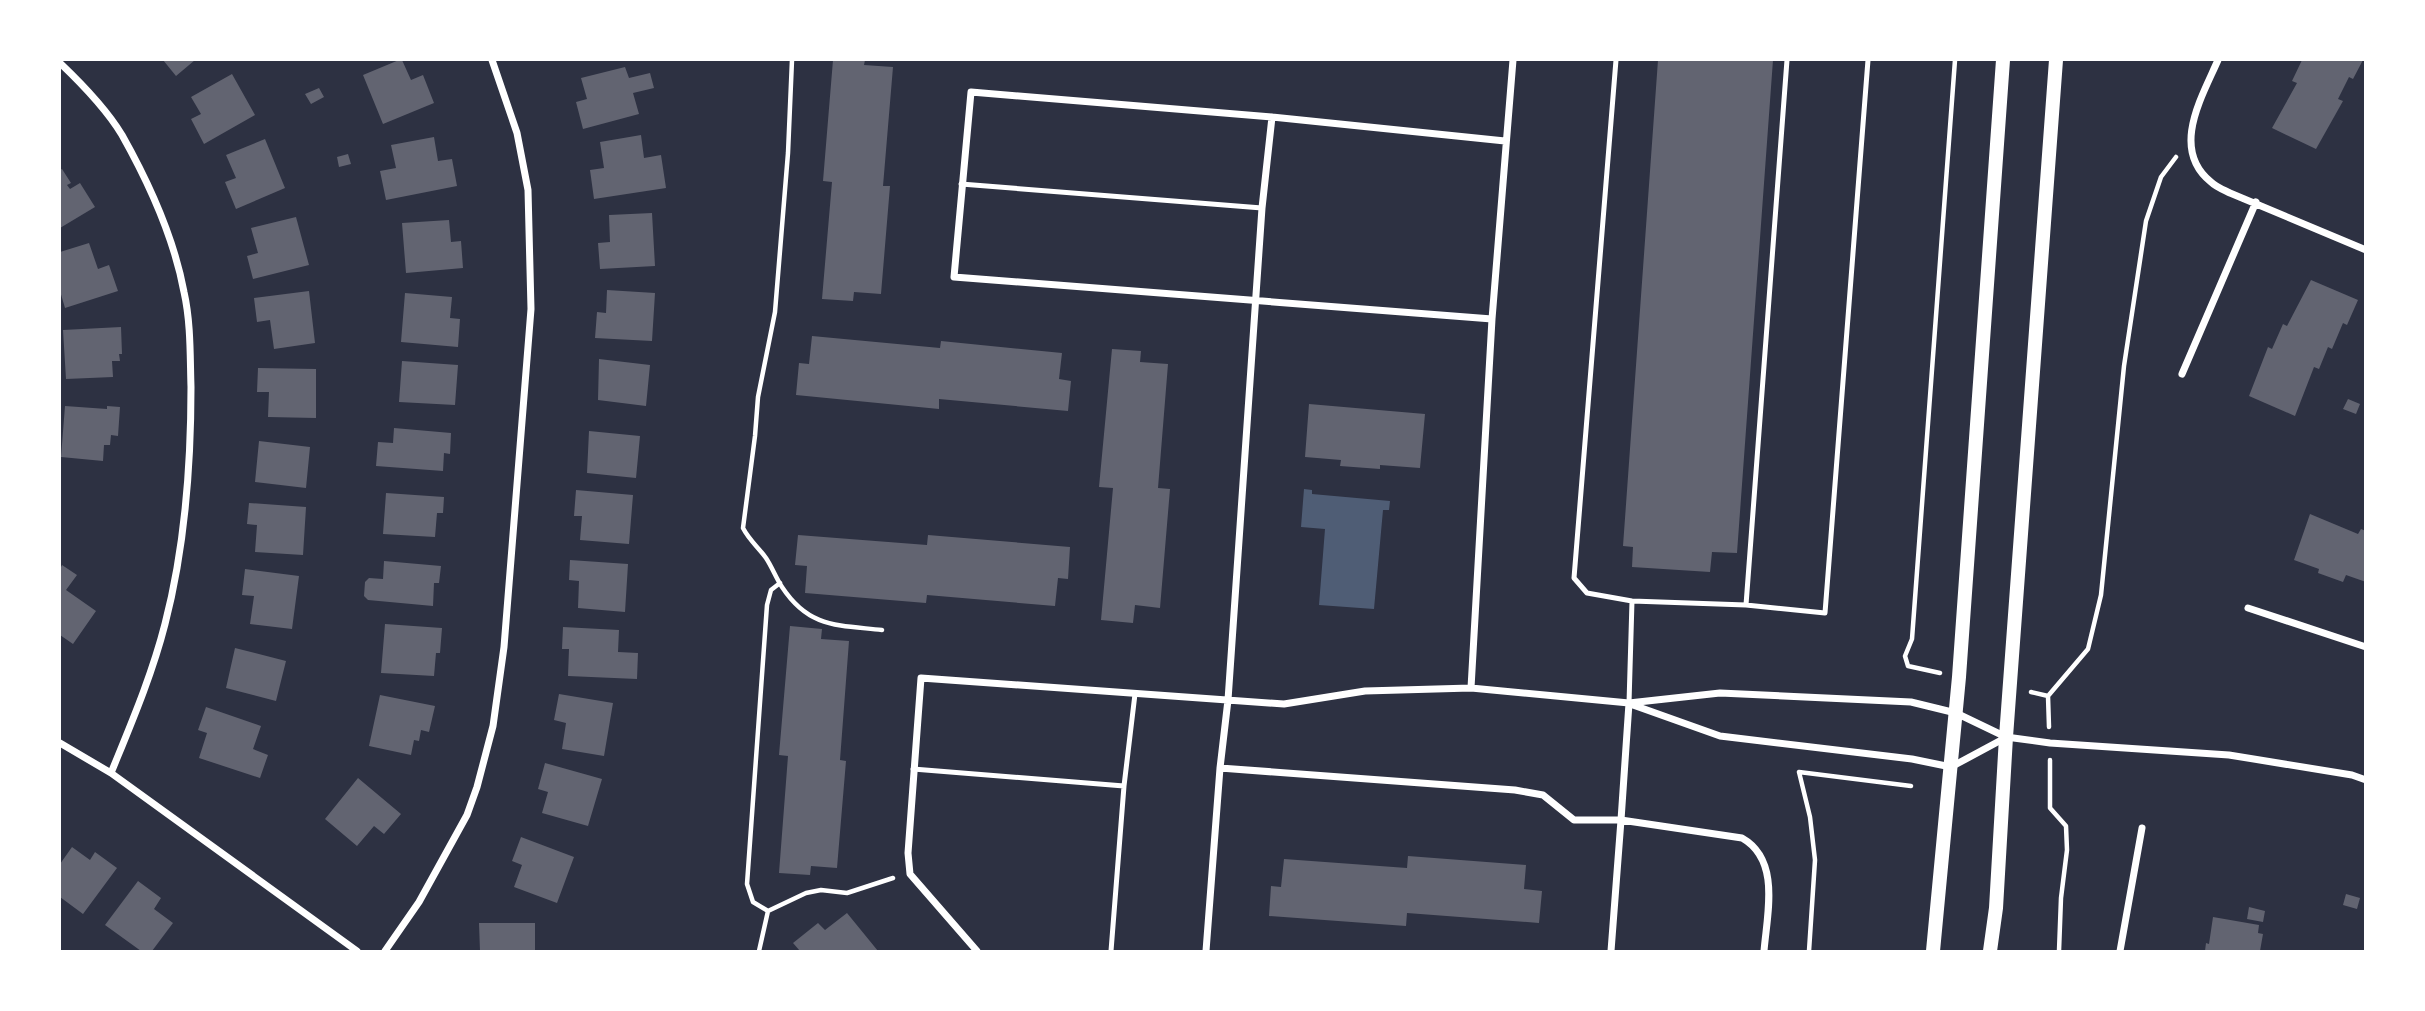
<svg xmlns="http://www.w3.org/2000/svg" width="2425" height="1011" font-family="'Golos Text',sans-serif">
<style>
.water{fill:#4f5d75}
.building{fill:#626471}
.lines{fill:none;stroke-linecap:round;stroke-linejoin:round}
.path{stroke:#fff;stroke-width:4.5}
.service{stroke:#fff;stroke-width:5}
.minor{stroke:#fff;stroke-width:7}
.secondary{stroke:#fff;stroke-width:14}
</style>
<rect width="100%" height="100%" fill="#2d3142"/>
<path class="water" d="M1304 489 1312 490V494L1390 501 1389 510H1383L1374 609 1319 605 1325 529 1301 527Z"/>
<path class="building" d="M163 60H195L176 76Z
M399 60H402L411 80 423 75 434 103 383 124 363 75Z
M833 60H865L864 65 893 67 883 186H890L881 294 854 292 853 301 822 299 832 182 823 181Z
M1658 60H1773L1737 553 1712 552 1710 572 1632 567 1633 547 1623 546Z
M2302 60H2363L2353 79 2349 77 2338 99 2343 101 2316 149 2272 128 2297 83 2292 81Z
M625 67 629 78 650 73 654 88 633 93 639 114 583 129 576 102 587 99 581 78Z
M232 74 255 115 204 144 191 119 201 114 191 97Z
M319 88 324 97 311 104 305 94Z
M641 135 644 158 661 155 666 188 594 199 590 170 604 168 600 142Z
M434 137 438 161 452 159 457 186 386 200 380 171 396 168 391 145Z
M265 139 285 188 236 209 225 182 236 178 226 155Z
M348 154 351 164 339 167 337 157Z
M62 169 71 183 67 185 70 189 80 183 95 207 60 228V170Z
M652 213 655 266 600 269 598 243 610 242 609 215Z
M296 217 309 265 253 279 247 256 258 253 251 228Z
M449 220 451 242 461 241 463 268 406 273 402 223Z
M89 243 98 269 109 265 118 291 65 308 60 291V252Z
M2311 280 2358 300 2347 325 2343 323 2332 349 2328 347 2319 369 2314 367 2295 416 2249 396 2268 347 2272 349 2283 324 2287 326Z
M607 290 655 293 652 341 595 338 597 312 606 313Z
M309 291 315 343 274 349 270 320 257 322 254 298Z
M405 293 452 297 450 318 460 319 458 347 401 342Z
M121 327 122 354H119L120 361H112L113 377 66 379 63 330Z
M812 336 940 348 941 341 1062 353 1059 379 1071 381 1068 411 939 399V409L796 395 799 363 809 364Z
M1112 349 1141 351 1140 362 1168 364 1158 488 1170 489 1160 608 1135 605 1133 623 1101 620 1113 488 1099 487Z
M599 359 650 365 646 406 598 400Z
M402 361 458 365 455 405 399 402Z
M258 368 316 369V418L268 417 269 392H257Z
M2348 399 2360 404 2356 414 2343 409Z
M1309 404 1425 414 1420 468 1380 465V469L1340 466 1341 460 1305 457Z
M65 406 107 409V406L120 407 118 436 111 435 110 445H104L103 461 61 457Z
M394 428 451 433 450 454 444 453 443 471 376 466 378 442 393 443Z
M589 431 640 436 636 478 587 473Z
M259 441 310 447 306 488 255 482Z
M576 490 633 495 629 544 580 540 582 516H574Z
M386 493 444 497 443 513H437L435 537 383 534Z
M249 503 306 507 303 555 255 552 257 525 247 524Z
M2310 514 2358 534 2361 529 2366 531V582L2346 575 2343 582 2318 573 2319 569 2294 560Z
M798 535 927 545 928 535 1070 547 1068 579 1058 578 1055 606 927 595 926 603 805 593 807 566 795 565Z
M570 560 628 564 625 612 578 608 579 581 569 580Z
M384 561 441 566 439 583H434L433 606 368 600 364 596 365 582 369 578 383 579Z
M62 565 77 575 66 590 96 611 73 644 60 635V569Z
M245 569 299 576 292 629 250 624 254 596 242 595Z
M385 624 442 628 440 653H436L434 676 381 673Z
M790 626 822 629 821 639 849 641 840 760 846 761 837 868 811 866 810 875 779 873 788 756 779 755Z
M563 627 619 630 618 652 638 653 637 679 568 676 569 649H562Z
M235 648 286 661 276 701 226 688Z
M559 694 613 703 604 756 562 749 566 723 554 720Z
M380 695 435 706 429 732 421 730 419 741 414 740 411 755 369 746Z
M206 707 261 726 253 749 268 755 260 778 199 758 207 733 198 730Z
M545 763 602 779 588 826 542 813 548 792 538 789Z
M358 778 401 814 384 834 374 826 357 846 325 819Z
M521 837 574 857 557 903 514 887 522 865 512 861Z
M72 847 90 860 95 852 117 868 83 914 60 897V864Z
M1408 856 1526 865 1524 889 1542 891 1539 923 1407 913 1406 926 1269 916 1271 886 1281 887 1284 859 1407 868Z
M138 881 161 898 154 909 173 923 152 951H141L105 925Z
M2346 894 2360 898 2357 909 2343 905Z
M2249 907 2265 911 2263 922 2247 919Z
M847 913 878 951H800L793 943 818 923 825 930Z
M2213 917 2259 925 2258 933 2263 934 2260 951H2205L2206 943 2209 944Z
M479 923H535V951H480Z"/>
<g class="lines">
<path class="path" d="M792 60 788 153 775 312 758 397 755 436 743 528C749 540 759 548 766 558 772 567 776 578 782 587 809 628 837 625 882 630
M1940 673 1908 666 1905 656 1912 639 1955 60
M2031 692 2048 696
M2049 727 2048 696 2088 649 2101 595 2124 366 2146 221 2161 177 2176 157
M2050 760V808L2066 826 2067 850 2061 898 2059 951
M768 911 753 902 747 884 767 605 771 590 780 583
M759 951 768 911 806 893 821 890 847 893 893 878
M1809 951 1815 860 1810 817 1799 772 1911 786"/>
<path class="service" d="M1616 60 1574 578 1587 593 1632 601 1746 605 1825 613 1868 60
M961 184 1262 208
M1746 605 1787 60
M1629 703 1632 601
M913 769 1124 786 1111 951
M1124 786 1135 694"/>
<path class="minor" d="M2218 60C2202 97 2170 149 2211 182 2216 187 2224 190 2230 193L2366 250
M60 63C81 83 107 110 122 135 149 183 174 238 184 292 191 323 190 357 191 387 191 467 185 547 165 624 152 675 131 724 111 773
M1492 319 954 277 971 92 1272 117 1505 141
M2182 374 2256 202
M2248 608 2366 647
M1471 688 1492 319 1513 60
M1633 705 1720 736 1912 759 1951 767 2005 738
M60 743 111 773 357 951
M1220 768 1515 790 1543 795 1574 820H1621L1629 703
M385 951 419 902 467 815 477 787 493 726 504 647 531 309 528 190 517 133 492 60
M977 951 910 874 908 853 921 678 1284 704 1365 691 1471 688 1629 703 1720 693 1911 702 1956 713 2006 737 2050 743 2229 755 2352 775 2366 780
M1206 951 1220 768 1228 700 1262 208 1272 117
M1611 951 1621 820 1742 838C1781 860 1767 914 1764 951
M2120 951 2142 828"/>
<path class="secondary" d="M1933 951 1959 677 2003 60
M1990 951 1996 908 2006 737 2056 60"/>
</g>
<rect width="2425" height="1011" fill="none" stroke="#ffffff" stroke-width="122"/>
</svg>
